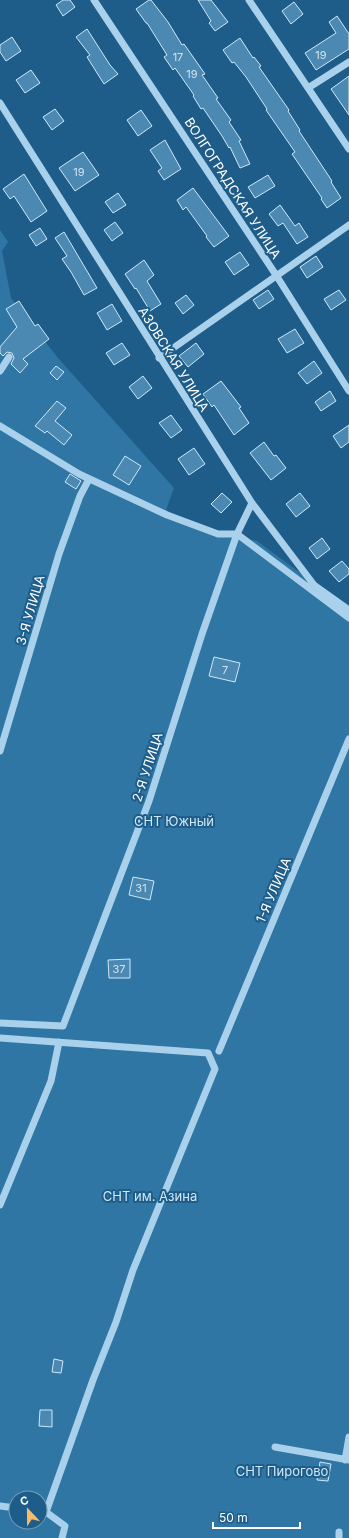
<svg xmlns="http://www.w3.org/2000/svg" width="349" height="1538" font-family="Inter,sans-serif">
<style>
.green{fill:#2f76a5;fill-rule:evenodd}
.building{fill:#4b89b3;stroke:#cee8f8}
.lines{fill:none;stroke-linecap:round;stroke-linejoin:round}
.minor{stroke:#a9d1eb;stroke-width:7}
.labels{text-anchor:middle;stroke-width:4;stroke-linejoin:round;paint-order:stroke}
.number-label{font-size:11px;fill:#d2e2ec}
.street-label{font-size:13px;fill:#fff;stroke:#1e5d89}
.park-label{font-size:13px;fill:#cee8f8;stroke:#1e5d89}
</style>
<rect width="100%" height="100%" fill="#1e5d89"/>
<path class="green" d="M0 230 8 242 2 251 11 298 58 358 174 488 166 510 207 530 257 541 349 609V1538H0ZM16 1498H40V1522H16Z"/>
<path class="building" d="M63 0H70L75 7 63 16 56 5Z
M149 0H151L168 22 182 45 184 44 205 74 202 75 218 98 216 99 231 120 229 122 241 140 239 141 250 164 240 168 230 147 229 148 222 136 203 108 201 109 193 96 194 95 175 68 173 70 164 57 167 55 147 23H146L136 9Z
M198 0H211L228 22 215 31 209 23 211 21Z
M294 2 303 14 291 24 282 11Z
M337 16 349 34V49L316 70 305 53 336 33 329 22Z
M87 29 110 65 118 74 104 84 87 57 90 55 76 37Z
M12 37 21 51 6 61 0 52V45Z
M240 38 253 58 254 57 261 66 259 67 289 110 288 111 300 130 299 131 332 181 331 182 341 198 327 208 321 199 322 198 292 154 295 152 266 110 267 109 246 77 234 62 232 63 223 50Z
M31 70 40 83 25 93 16 80Z
M349 76V115L331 89Z
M55 109 64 121 52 130 43 117Z
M141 110 152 126 138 136 127 120Z
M165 140 181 169 164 180 158 171 162 168 150 150Z
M83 152 99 175 75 191 59 168Z
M24 174 47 211 31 222 14 196 10 199 3 189Z
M268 175 275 186 255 198 248 187Z
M193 188 229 236 214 247 206 237 207 236 186 207 183 210 177 200Z
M118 193 126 205 113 213 105 202Z
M280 205 295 226 299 223 308 237 297 244 283 223 278 226 269 214Z
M115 222 123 233 112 241 104 230Z
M40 228 47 239 36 246 29 235Z
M64 232 97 288 84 295 71 272 62 259 67 256 55 238Z
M240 252 249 265 234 275 225 262Z
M316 256 323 267 307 278 300 267Z
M144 260 154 275 147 281 161 304 150 311 136 288 135 289 125 274Z
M268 290 274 299 259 309 253 300Z
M339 290 346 300 331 310 324 299Z
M186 295 194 305 183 314 175 303Z
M19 301 35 326 38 324 49 339 23 359 28 364 20 373 11 364 14 358 12 353 7 352 3 356 0 353V347L17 327 6 309Z
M112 304 122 321 107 330 97 313Z
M295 329 304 343 287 353 278 339Z
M122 343 130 355 114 365 106 353Z
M196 343 204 354 188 367 179 356Z
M314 361 322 373 307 384 298 373Z
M56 366 64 372 57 380 50 373Z
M143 376 152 388 138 399 129 387Z
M221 381 241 407 239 408 249 423 234 435 214 405 212 407 203 394Z
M330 391 336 401 321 411 315 402Z
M57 401 66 408 55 421 72 435 64 445 47 431 45 433 35 426Z
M171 415 182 430 171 438 159 423Z
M349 425V442L341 448 333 436Z
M264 442 274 456 276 455 286 468 271 480 250 453Z
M194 448 205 464 189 475 178 459Z
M125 456 141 466 129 485 113 475Z
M70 474 81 481 76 489 65 482Z
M222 493 232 502 221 513 211 504Z
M300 493 310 506 296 517 286 504Z
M322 538 330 549 317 559 309 548Z
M342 561 349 569V574L339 582 329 571Z
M214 657 240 663 235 682 209 676Z
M133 877 154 881 150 900 129 895Z
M130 959V978H109L108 960Z
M54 1359 63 1361 61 1373 52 1372Z
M40 1410H52V1427L39 1426Z
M320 1462 331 1464 328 1481 317 1480Z"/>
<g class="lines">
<path class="minor" d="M94 0 276 275 349 391
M249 0 349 149
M308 88 349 62
M0 103 252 503 314 585 349 610
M159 358 349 225
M0 371 9 357
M0 426 79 474 167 515 218 534H237L349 618
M0 751 59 554 80 496 89 479
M0 1023 63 1026 149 801 202 634 237 534 252 503
M0 1038 208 1053 215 1069 133 1270 116 1322 93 1380 46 1512 65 1526 62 1538
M219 1051 349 739
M0 1205 51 1081 59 1042
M275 1447 349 1460
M345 1460 349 1437
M0 1506 16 1508
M339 1538V1532"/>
</g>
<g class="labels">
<g class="number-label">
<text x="321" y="59">19</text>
<text x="178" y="61">17</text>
<text x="192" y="78">19</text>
<text x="79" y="176">19</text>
<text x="225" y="674">7</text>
<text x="141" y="892">31</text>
<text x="119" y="973">37</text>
</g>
<g class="street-label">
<text transform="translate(233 188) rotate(57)" y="5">ВОЛГОГРАДСКАЯ УЛИЦА</text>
<text transform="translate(174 359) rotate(58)" y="5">АЗОВСКАЯ УЛИЦА</text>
<text transform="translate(30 610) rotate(-74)" y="5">3-Я УЛИЦА</text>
<text transform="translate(147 767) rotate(-72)" y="5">2-Я УЛИЦА</text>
<text transform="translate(273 890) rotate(-67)" y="5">1-Я УЛИЦА</text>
</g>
<g class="park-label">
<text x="174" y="826">СНТ Южный</text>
<text x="150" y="1201">СНТ им. Азина</text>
<text x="282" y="1476">СНТ Пирогово</text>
</g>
</g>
<g transform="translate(28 1510) rotate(338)"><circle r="19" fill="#1e5d89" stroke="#789eb8"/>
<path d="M0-3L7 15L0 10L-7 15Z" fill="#faba68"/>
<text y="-6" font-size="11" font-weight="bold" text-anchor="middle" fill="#ffffff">С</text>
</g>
<path d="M213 1522v6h87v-6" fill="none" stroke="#ffffff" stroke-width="2"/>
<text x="219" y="1522" font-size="12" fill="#ffffff" stroke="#1e5d89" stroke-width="3" paint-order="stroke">50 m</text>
</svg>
